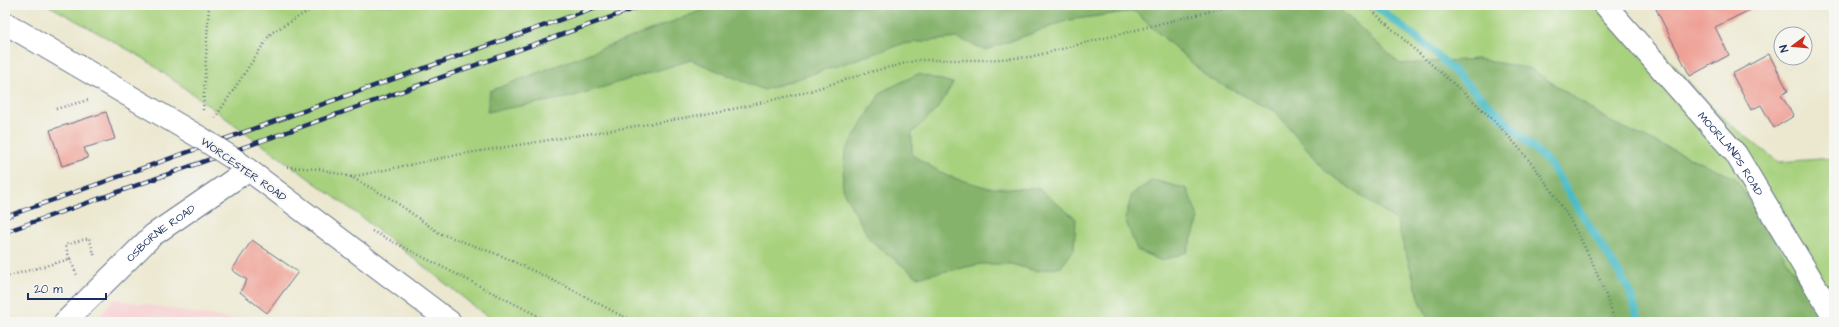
<svg xmlns="http://www.w3.org/2000/svg" width="1839" height="327" font-family="'Architects Daughter',sans-serif">
<style>
.built{fill:#f7cfd2}
.green{fill:#a7d17d;stroke:#61806e}
.forest{fill:#85b36c;stroke:#507165}
.lines{fill:none;stroke-linecap:round;stroke-linejoin:round}
.stream{stroke:#4cbbc4;stroke-width:8}
.building{fill:#efa196}
.minor-casing{stroke:#647086;stroke-width:24}
.highway-casing{stroke:#647086;stroke-width:24}
.path{stroke:#647086;stroke-width:2.5;stroke-dasharray:1 3;stroke-linecap:butt}
.minor{stroke:#fff;stroke-width:22}
.highway{stroke:#fff;stroke-width:22}
.rail-casing{stroke:#1b2f5e;stroke-width:4.5}
.rail{stroke:#f6f6f2;stroke-width:3;stroke-dasharray:9;stroke-linecap:butt}
.highway-bridge-casing{stroke:#647086;stroke-width:24;stroke-linecap:butt}
.highway-bridge{stroke:#fff;stroke-width:22}
.labels{text-anchor:middle;stroke-width:4;stroke-linejoin:round;paint-order:stroke}
.street-label{font-size:11px;fill:#1b2f5e;stroke:#f6f6f2}
</style>
<rect width="100%" height="100%" fill="#f6f6f2"/>
<filter id="ink" filterUnits="userSpaceOnUse"><feTurbulence type="fractalNoise" baseFrequency=".025" numOctaves="2"/><feDisplacementMap in="SourceGraphic" scale="8" xChannelSelector="R" yChannelSelector="G"/><feConvolveMatrix kernelMatrix="1 2 1 2 8 2 1 2 1" color-interpolation-filters="sRGB"/></filter>
<filter id="wash" filterUnits="userSpaceOnUse"><feTurbulence type="fractalNoise" baseFrequency=".012" numOctaves="4" result="noise"/><feDisplacementMap in="SourceGraphic" scale="16" xChannelSelector="R" yChannelSelector="G"/><feGaussianBlur stdDeviation="0.9" result="paint"/><feColorMatrix in="noise" values="0 0 0 0 0 0 0 0 0 0 0 0 0 0 0 0 0 1.4 0 .05"/><feComposite in="paint" operator="in"/></filter>
<g filter="url(#wash)">
<rect width="100%" height="100%" fill="#ece8d0"/>
<path class="built" d="M114 299 236 320 238 322H95Z"/>
<path class="green" d="M48 5H1619L1719 115 1778 162 1834 158V322H494L355 212 143 58Z"/>
<path class="forest" d="M716 5H1335L1400 64 1478 59 1531 69 1611 122 1735 178 1825 322H1430L1420 301 1396 220 1327 172 1275 111 1210 79 1134 11 1069 20 986 50 957 38 902 44 764 90 691 60 571 97 487 112 490 91Z
M918 74 953 83 939 107 912 133V155L947 176 989 188 1039 189 1076 219 1074 250 1061 267 1036 271 1011 264H981L917 277 870 240 842 189 845 152 881 92Z
M1153 180 1187 189 1199 219 1187 252 1162 261 1137 250 1125 219 1132 194Z"/>
<g class="lines">
<path class="stream" d="M1374 5 1431 49 1551 165 1629 289 1639 322"/>
</g>
<g id="blocks">
<path class="building" d="M1654 5H1760L1715 27 1729 55 1690 76Z
M1769 54 1788 91 1781 95 1794 116 1774 128 1761 105 1751 110 1732 74Z
M106 112 115 139 84 148 88 158 62 166 50 130Z
M252 240 298 272 267 313 240 292 247 280 232 270Z"/>
</g>
</g>
<g filter="url(#ink)">
<use href="#blocks" fill-opacity="0" stroke="#647086" stroke-width="1"/>
<g class="lines">
<g class="minor-casing">
<g id="minor">
<path id="s1" d="M1605 5 1736 154 1834 317"/>
<path id="s2" d="M65 322 153 235 248 170"/>
</g>
</g>
<g class="highway-casing">
<path id="highway" d="M5 23 201 138
M234 159 450 322"/>
</g>
<path class="path" d="M1366 5C1386 23 1405 41 1424 58 1456 86 1489 113 1517 146 1561 196 1595 258 1615 322
M56 109 88 100
M203 110 209 5
M215 118 271 33 319 5
M287 167 320 169 351 177 393 200 439 233 502 256 567 287 622 316 639 322
M351 177 456 155 661 122 738 108 806 92 870 72 918 60H985L1030 57 1234 5
M372 231 550 322
M70 259 77 275
M5 277 70 259 65 245 89 238 95 257"/>
<use href="#minor" class="minor"/>
<use href="#highway" class="highway"/>
<g class="rail-casing">
<path id="rail" d="M5 217 602 5
M5 232 645 5"/>
</g>
<use href="#rail" class="rail"/>
<g class="highway-bridge-casing">
<path id="highway-bridge" d="M201 138 234 159"/>
</g>
<use href="#highway-bridge" class="highway-bridge"/>
</g>
</g>
<g class="labels">
<g class="street-label">
<text dy="4" stroke="none"><textPath href="#s1" startOffset="195">MOORLANDS ROAD</textPath></text>
<text transform="translate(244 169) rotate(35)" y="4">WORCESTER ROAD</text>
<text dy="4" stroke="none"><textPath href="#s2" startOffset="131">OSBORNE ROAD</textPath></text>
</g>
</g>
<rect width="1839" height="327" fill="none" stroke="#f6f6f2" stroke-width="20"/>
<g transform="translate(1793 46) rotate(254)"><circle r="19" fill="#f6f6f2" stroke="#9ea6b7"/>
<path d="M0-3L7 15L0 10L-7 15Z" fill="#c8321e"/>
<text y="-6" font-size="11" font-weight="bold" text-anchor="middle" fill="#1b2f5e">N</text>
</g>
<path d="M28 293v6h78v-6" fill="none" stroke="#1b2f5e" stroke-width="2"/>
<text x="34" y="293" font-size="12" fill="#1b2f5e" stroke="#f6f6f2" stroke-width="3" paint-order="stroke">20 m</text>
</svg>
